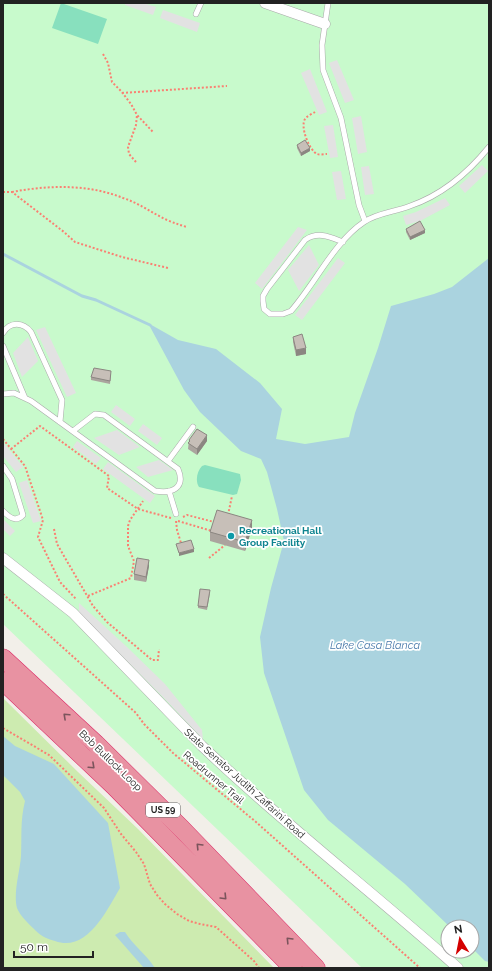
<svg xmlns="http://www.w3.org/2000/svg" width="492" height="971" font-family="Raleway,sans-serif">
<style>
.grass{fill:#cdebb0}
.park{fill:#c8facc;fill-rule:evenodd}
.pitch{fill:#88e0be}
.parking{fill:#e2e2e2}
.water{fill:#aad3df}
.lines{fill:none;stroke-linecap:round;stroke-linejoin:round}
.stream{stroke:#aad3df;stroke-width:3}
.lane-casing{stroke:#a9a9a9;stroke-width:6}
.street-casing{stroke:#a9a9a9;stroke-width:11}
.highway-casing{stroke:#dc2a67;stroke-width:19}
.path{stroke:#fa8072;stroke-width:2;stroke-dasharray:2 2;stroke-linecap:butt}
.lane{stroke:#fff;stroke-width:5}
.street{stroke:#fff;stroke-width:10}
.highway{stroke:#e892a2;stroke-width:18}
.wall{fill:#aba49e}
.shaded-wall{fill:#8b8681}
.building{fill:#c7bfb8;stroke:#8b8681}
.oneway{stroke:#7b545c}
.culture-dot{fill:#0f9aa8;stroke:#fff;stroke-width:1.5}
.labels{text-anchor:middle;stroke-width:3.5;stroke-linejoin:round;paint-order:stroke}
.shield{fill:#fff;stroke:#646464;stroke-width:1}
.shield-label{font-size:9px;font-weight:bold;fill:#222}
.culture-label{font-size:10px;font-weight:bold;fill:#0d838f;stroke:#fff;text-anchor:start}
.street-label{font-size:10px;fill:#222;stroke:#fff}
.water-label{font-size:11px;font-style:italic;fill:#4a7aab;stroke:#fff}
</style>
<rect width="100%" height="100%" fill="#f2efe9"/>
<path class="grass" d="M3 698 78 772 138 829 274 968H3Z"/>
<path class="park" d="M3 3H489V968H362L3 624ZM448 927H472V951H448Z"/>
<path class="pitch" d="M61 3 107 19 98 44 52 28Z
M205 465 240 474 241 480 237 494 233 495 199 487C195 481 197 471 202 466Z"/>
<path class="parking" d="M125 3H143L156 7 153 15 125 5Z
M163 10 200 23 197 32 160 18Z
M337 60 354 100 345 103 329 63Z
M310 69 327 112 319 115 301 73Z
M361 116 367 152 358 154 352 118Z
M333 125 338 157 330 158 324 126Z
M482 165 488 171 465 193 459 186Z
M369 166 374 194 365 195 361 167Z
M341 171 346 199 337 200 332 172Z
M445 198 450 205 420 221 406 225 403 216 416 212Z
M298 227 307 230 262 289 255 283Z
M309 245 319 265 299 291 288 270Z
M338 258 345 263 302 320 295 315Z
M45 327 76 393 67 397 36 330Z
M28 337 38 361 22 377 13 353Z
M116 405 135 419 130 426 111 412Z
M143 424 162 438 157 445 138 431Z
M117 430 140 447 119 455 94 438Z
M77 441 101 458 96 464 73 447Z
M3 442 23 467 16 472 3 456Z
M159 460 173 470 148 477 136 467Z
M108 462 155 496 150 503 103 469Z
M27 480 41 521 33 523 19 483Z
M3 519 15 531 10 536 3 529Z
M79 603 126 646 165 684 202 730 203 739 164 698 79 613Z"/>
<path class="water" d="M489 258V962L485 961 472 948V927H450L405 884 328 820 304 790 264 673 260 637 271 588 284 541 277 509 267 472 261 459 241 451 200 412 184 390 148 323 178 340 216 349 260 383 282 409 276 439 305 444 349 437 355 413 378 348 391 306 434 294 452 287Z
M3 736 15 746 54 764 108 823 120 888C107 910 87 953 55 941 48 939 42 937 36 931 30 925 20 916 17 908 13 893 20 871 21 856 22 835 20 822 25 801L20 792 3 775Z
M120 932H125C133 945 146 954 155 968H144L115 935Z"/>
<g class="lines">
<path class="stream" d="M3 254 82 296 96 300 150 325"/>
<g class="lane-casing">
<path id="lane" d="M328 3 322 45 323 70 341 118 359 205 365 221
M196 14 201 3
M343 242C330 237 318 231 305 240L267 289 263 296V301L264 309 270 314H283L291 311C315 284 334 242 364 222 377 213 395 212 410 206 442 195 468 173 489 147
M3 333C10 321 23 322 31 332L62 400 60 422
M3 346 25 398
M3 394 14 393 31 401 155 491C172 494 186 488 178 469L104 415 95 414 73 431
M168 461 193 427
M3 466 12 479 23 515C16 523 9 517 3 511
M169 491 176 514"/>
</g>
<g class="street-casing">
<path id="street" d="M265 3 325 24
M3 558 73 613 202 746C284 824 374 893 458 968"/>
</g>
<g class="highway-casing">
<path id="highway" d="M3 658 96 744 182 829 316 968
M3 681 114 786 293 968"/>
</g>
<path class="path" d="M103 54 108 63 112 82 121 91 131 104 137 115 153 132
M122 93 227 86
M315 112C312 114 307 116 305 119 300 127 309 150 317 154 320 155 324 154 327 154
M136 162 129 154 128 147 136 125 137 115
M3 192H12L64 232 75 242 122 257 168 268
M12 192C48 185 89 184 123 198 139 203 152 213 167 220 174 223 180 225 187 227
M3 439 25 466 43 520 38 537 60 582 76 599
M11 449 40 426 109 476 107 488 138 509 171 518
M228 515 232 496
M183 517 187 515 214 522
M176 521 177 530 181 543
M178 521 212 531
M54 529 57 544 93 606 107 622 152 660H158L159 649
M209 558 225 545
M3 594 136 713 144 724 173 753 256 822 420 968
M88 596 131 578 134 561 128 546V526L130 520 143 501
M3 728 49 755 104 808 121 834 136 852 144 864 150 884 157 895 165 904 177 914 189 921 200 924 216 927 254 961 259 968"/>
<use href="#lane" class="lane"/>
<use href="#street" class="street"/>
<use href="#highway" class="highway"/>
</g>
<path class="wall" d="M297 145 310 151 301 156 297 148Z
M406 229 425 233 410 240 406 232Z
M293 337 306 354 296 356 293 342Z
M111 374 110 384 91 380V377Z
M189 440 207 441 197 455 188 449Z
M252 528 245 551 210 541V532Z
M149 566 146 582 134 580V574Z
M210 593 207 610 198 608V606Z"/>
<path class="shaded-wall" d="M310 148V151L301 156V153Z
M425 230V233L410 240V237Z
M306 348V354L296 356V350Z
M207 435V441L197 455V449Z
M252 520V528L245 551V542Z
M194 549V552L179 556V553Z
M149 560V566L146 582V577Z"/>
<path class="building" d="M305 140 310 148 301 153 297 145Z
M420 221 425 230 410 237 406 229Z
M302 334 306 348 296 350 293 337Z
M94 368 111 371 110 381 91 377Z
M197 429 207 435 197 449 188 443 190 441 189 440Z
M217 510 252 520 245 542 210 532Z
M191 540 194 549 179 553 176 544Z
M137 558 149 560 146 577 134 574Z
M200 589 210 590 207 607 198 606Z"/>
<defs><path id="oneway-chevron" d="M-2-3.5L2.5 0L-2 3.5" fill="none" stroke-width="1.6" stroke-linecap="round" stroke-linejoin="round"/></defs>
<g class="oneway">
<use href="#oneway-chevron" transform="translate(66 716) rotate(-137)"/>
<use href="#oneway-chevron" transform="translate(92 766) rotate(43)"/>
<use href="#oneway-chevron" transform="translate(199 846) rotate(-134)"/>
<use href="#oneway-chevron" transform="translate(224 897) rotate(46)"/>
<use href="#oneway-chevron" transform="translate(289 940) rotate(-134)"/>
</g>
<circle class="culture-dot" cx="231" cy="536" r="4"/>
<g class="labels">
<rect class="shield" x="146" y="803" width="34" height="14" rx="3"/>
<g class="shield-label">
<text x="163" y="813">US 59</text>
</g>
<g class="culture-label">
<text x="239" y="534">Recreational Hall<tspan x="239" dy="12">Group Facility</tspan></text>
</g>
<g class="street-label">
<text transform="translate(111 760) rotate(44)" y="4">Bob Bullock Loop</text>
<text transform="translate(214 777) rotate(40)" y="4">Roadrunner Trail</text>
<text transform="translate(245 783) rotate(42)" y="4">State Senator Judith Zaffarini Road</text>
</g>
<g class="water-label">
<text x="375" y="649">Lake Casa Blanca</text>
</g>
</g>
<rect width="492" height="971" fill="none" stroke="#222222" stroke-width="8"/>
<g transform="translate(460 939) rotate(350)"><circle r="19" fill="#ffffff" stroke="#a7a7a7"/>
<path d="M0-3L7 15L0 10L-7 15Z" fill="#d40000"/>
<text y="-6" font-size="11" font-weight="bold" text-anchor="middle" fill="#222222">N</text>
</g>
<path d="M14 951v6h79v-6" fill="none" stroke="#222222" stroke-width="2"/>
<text x="20" y="951" font-size="12" fill="#222222" stroke="#ffffff" stroke-width="3" paint-order="stroke">50 m</text>
</svg>
